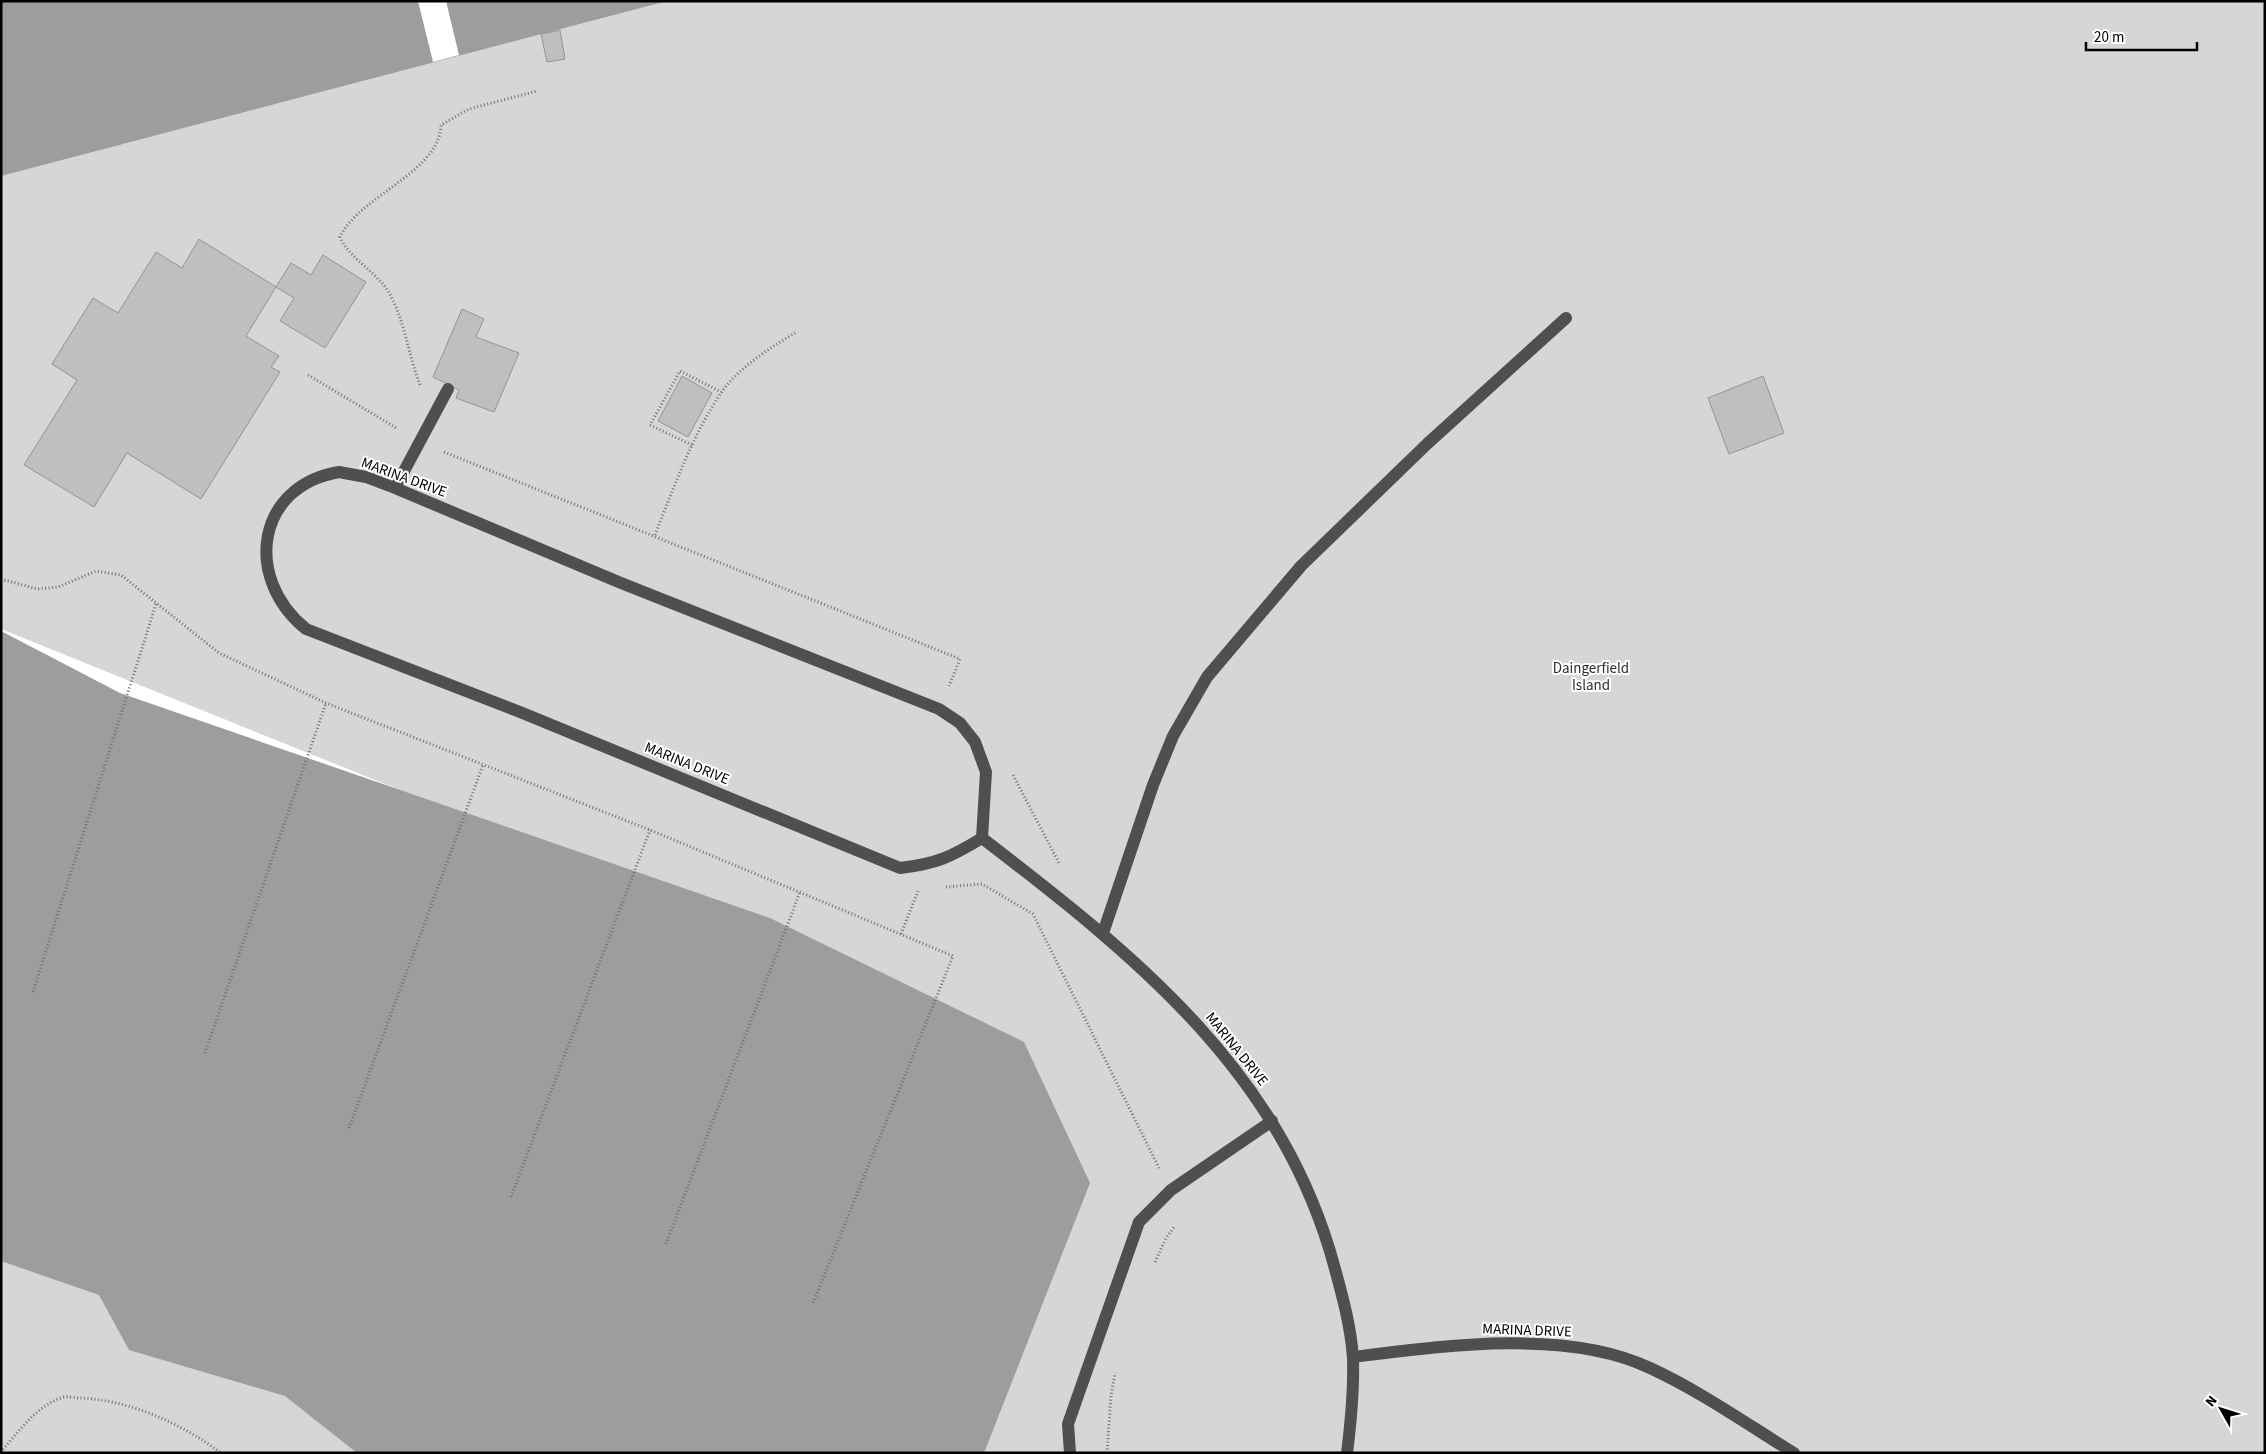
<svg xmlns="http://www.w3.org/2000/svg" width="2266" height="1454" font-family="'Source Sans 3',sans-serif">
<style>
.green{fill:#d6d6d6}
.water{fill:#9d9d9d}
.pier{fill:#fff}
.building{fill:#bfbfbf;stroke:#939393}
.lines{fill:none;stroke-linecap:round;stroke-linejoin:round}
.path{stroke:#717171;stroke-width:3;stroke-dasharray:1 2.5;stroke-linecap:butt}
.minor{stroke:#4f4f4f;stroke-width:12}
.labels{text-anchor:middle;stroke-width:4;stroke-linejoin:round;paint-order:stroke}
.street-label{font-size:15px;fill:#000;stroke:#fff}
.park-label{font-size:15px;fill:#2d2d2d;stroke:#fff}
</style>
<rect width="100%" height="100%" fill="#fff"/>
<path class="green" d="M427 1H2265V1453H879L1024 1042 1 629V120Z
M1 1201 686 1453H1Z"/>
<path class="water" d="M1 1H667L1 176Z
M1 631 120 693 770 918 1024 1042 1090 1183 984 1453H357L285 1396 129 1350 99 1295 1 1261Z"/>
<path class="pier" d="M418 1H446L459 55 433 62Z"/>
<path class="building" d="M560 30 565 59 547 62 541 34Z
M199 239 276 287 246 336 279 356 271 367 280 372 201 499 127 453 94 507 24 465 77 380 52 364 93 298 118 313 156 252 182 268Z
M323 255 366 282 325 348 280 321 294 298 276 287 291 263 311 275Z
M462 309 484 319 476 337 519 353 494 412 456 398 459 390 433 377Z
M682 376 712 393 688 437 658 421Z
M1763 376 1784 433 1729 454 1708 398Z"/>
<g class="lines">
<path class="path" d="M308 375 398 429
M420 385C408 354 405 320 388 291 375 271 349 258 340 237 359 196 440 172 441 125L469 109 537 91
M692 445 650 425 680 371 721 392
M444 452 960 659 949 686
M655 535C674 487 692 436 721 393 737 369 772 346 797 332
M1 579 37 589 58 587 96 571 121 575 219 653 326 703 650 830 953 956 813 1303
M1013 775 1059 863
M946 887 982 884 1033 914 1159 1168
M901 934 918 891
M33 992 156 604
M205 1053 326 703
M349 1128 483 765
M511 1197 650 830
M666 1244 800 892
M1155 1262 1166 1238 1175 1226
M1 1452C18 1432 38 1404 64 1397 69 1396 75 1398 80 1398 129 1400 181 1423 221 1453
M1107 1453 1111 1395 1115 1374"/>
<path class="minor" d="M339 472 366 477 395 488 621 583 939 709 960 723 975 742 986 772 982 838C951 857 936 864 900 868L520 712 306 629C243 578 256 486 339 472Z
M395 488 448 389
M982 838C1136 956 1283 1073 1335 1269 1343 1298 1351 1328 1353 1358 1354 1390 1351 1421 1347 1453
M1103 933 1153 785 1173 736 1207 677 1301 566 1427 444 1566 318
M1353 1357C1441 1346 1567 1328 1650 1368 1700 1391 1747 1424 1794 1453
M1070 1453 1068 1424 1139 1222 1171 1190 1272 1121"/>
</g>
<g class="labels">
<g class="street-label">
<text transform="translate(404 477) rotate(20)" y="5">MARINA DRIVE</text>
<text transform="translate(687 763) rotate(22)" y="5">MARINA DRIVE</text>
<text transform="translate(1237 1049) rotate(51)" y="5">MARINA DRIVE</text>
<text transform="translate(1527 1330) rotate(2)" y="5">MARINA DRIVE</text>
</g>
<g class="park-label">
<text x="1591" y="673">Daingerfield<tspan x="1591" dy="17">Island</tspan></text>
</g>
</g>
<rect width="2266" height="1454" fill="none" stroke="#000000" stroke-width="5"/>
<g transform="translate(2221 1409) rotate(309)" stroke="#ffffff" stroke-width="4" paint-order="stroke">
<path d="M0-4L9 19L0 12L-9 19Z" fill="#000000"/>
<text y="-8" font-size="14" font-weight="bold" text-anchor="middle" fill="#000000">N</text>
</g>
<path d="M2086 42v8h111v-8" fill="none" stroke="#000000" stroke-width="2.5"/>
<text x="2094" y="42" font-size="15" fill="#000000" stroke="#ffffff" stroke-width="4" paint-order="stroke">20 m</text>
</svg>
